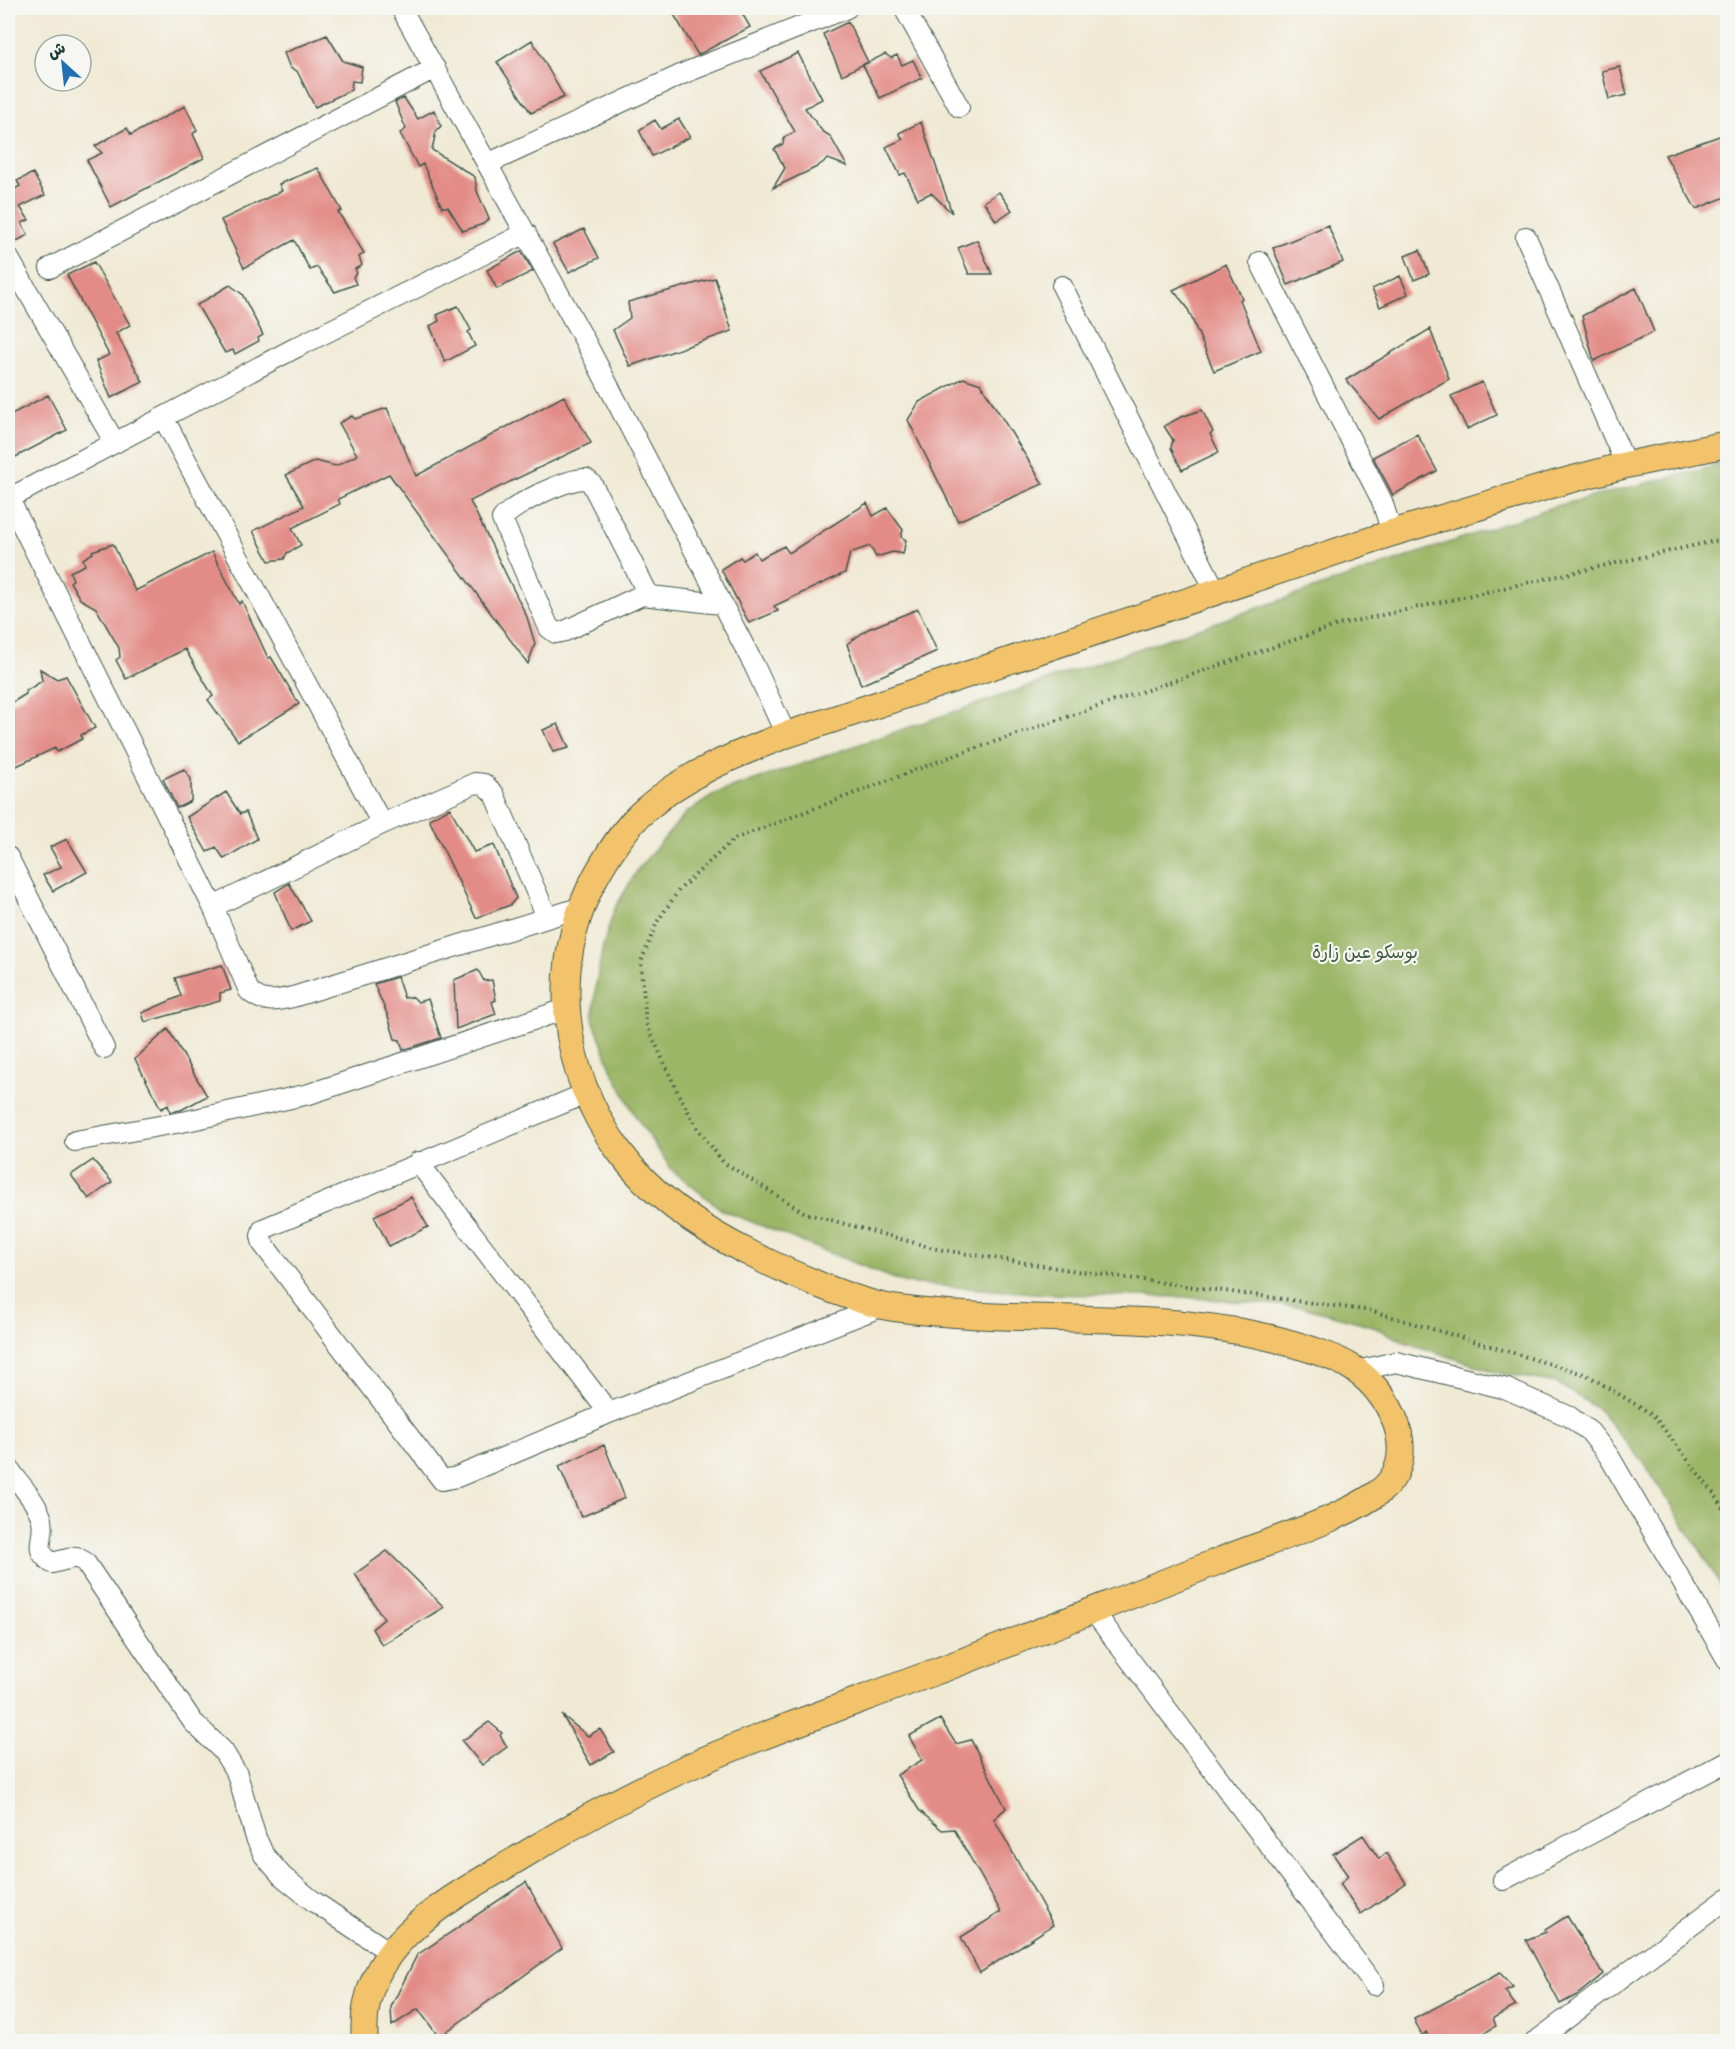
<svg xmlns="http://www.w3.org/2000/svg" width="1735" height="2049" font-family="Mynerve,'Playpen Sans Arabic',sans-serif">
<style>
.forest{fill:#9cb668;stroke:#5e7a4e;stroke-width:1.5}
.building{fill:#e38c87}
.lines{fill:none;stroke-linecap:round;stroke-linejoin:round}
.minor-casing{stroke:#3e574c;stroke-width:22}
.major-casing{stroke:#3e574c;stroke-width:28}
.path{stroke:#3e574c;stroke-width:4;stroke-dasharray:1.5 4.5;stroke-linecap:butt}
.minor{stroke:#fff;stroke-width:20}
.major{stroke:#f2c36a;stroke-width:26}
.labels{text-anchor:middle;stroke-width:4.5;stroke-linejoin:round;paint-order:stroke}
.park-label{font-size:18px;fill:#405b41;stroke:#f6f6f2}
</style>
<rect width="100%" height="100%" fill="#f6f6f2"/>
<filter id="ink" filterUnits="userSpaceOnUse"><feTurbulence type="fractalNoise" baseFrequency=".0167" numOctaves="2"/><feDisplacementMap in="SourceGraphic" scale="12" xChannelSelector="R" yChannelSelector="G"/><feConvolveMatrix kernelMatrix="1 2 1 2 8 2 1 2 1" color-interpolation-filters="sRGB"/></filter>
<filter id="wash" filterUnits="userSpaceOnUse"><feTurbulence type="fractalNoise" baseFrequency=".008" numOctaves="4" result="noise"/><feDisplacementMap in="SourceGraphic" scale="24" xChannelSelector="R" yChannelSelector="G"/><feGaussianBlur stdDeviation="1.35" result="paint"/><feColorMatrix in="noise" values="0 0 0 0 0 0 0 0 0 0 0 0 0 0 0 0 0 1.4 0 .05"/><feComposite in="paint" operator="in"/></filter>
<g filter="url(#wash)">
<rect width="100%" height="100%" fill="#f0ead4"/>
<path class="forest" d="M1727 463V1599L1704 1556 1644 1463 1598 1409 1557 1383 1499 1373 1405 1342 1370 1325 1302 1307 1184 1297 1046 1294 905 1283 722 1210 672 1170 636 1117 611 1068 593 1019 596 985 603 946 614 910 638 869 686 813 717 793 1556 506Z"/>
<g id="blocks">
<path class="building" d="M670 8H739L750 27 698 55Z
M848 22 868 62 842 75 823 34Z
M327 35 343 61 362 67 360 82 352 81 351 90 315 107 297 71 290 68 284 53Z
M532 40 564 97 531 113 497 62Z
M798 53 822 99 805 108 822 131 830 136 847 166 828 159 815 168 773 188 785 168 774 149 783 144 784 137 795 132 760 71Z
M885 54 891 58 897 55 902 65 913 60 922 78 880 98 863 65Z
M1620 67 1627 95 1609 99 1602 71Z
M404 98 418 119 434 110 441 126 436 131 432 150 475 177 477 191 489 219 483 224 463 231 448 207H442L423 164 418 167 400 133 406 129 395 102Z
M185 106 197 130 193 134 204 158 111 207 87 160 102 153 95 146 127 128 131 135Z
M679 119 690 137 652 156 639 130 655 120 661 129Z
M921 122 942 184 952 213 931 193 918 199 905 173 900 175 886 147 903 139 899 133Z
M1728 133V196L1696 209 1665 155Z
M318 168 342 211 338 212 364 253 359 257 362 265 355 269 357 273 353 277 356 284 335 292 317 267 310 270 294 240 244 268 221 220 282 191 279 184Z
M33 173 45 195 20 207 29 220 22 223 28 235 13 243 8 235V188L10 192 20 186 17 181Z
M999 192 1012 210 996 221 984 202Z
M1328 225 1343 262 1288 285 1273 248Z
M584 229 599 258 569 272 553 244Z
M977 240 992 274H969L958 248Z
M1420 250 1429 274 1414 280 1405 256Z
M521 251 533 271 497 289 487 270Z
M94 262 130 325 116 333 143 382 111 398 96 361 109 355 67 275Z
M1226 264 1242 298 1240 300 1261 351 1214 371 1187 307 1173 290Z
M1400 276 1408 294 1380 307 1372 289Z
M715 278 732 331 630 366 613 330 630 318 628 302Z
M230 285 242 294 263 335 258 338 259 341 235 354 233 350 225 353 197 305Z
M1636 288 1654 332 1594 361 1582 316Z
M458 306 471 330 468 332 475 346 445 362 430 326 439 321 437 315Z
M1430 329 1449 379 1379 419 1346 380Z
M963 378 981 384 1043 484 958 521 908 420 919 402Z
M1482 382 1497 415 1467 429 1451 396Z
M48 395 67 430 8 461V416Z
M564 396 591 443 470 501 527 617 535 644 528 664 389 474 338 499 340 504 292 528 301 545 287 553 284 559 269 561 253 531 304 506 286 475 315 461 336 466 357 455 339 423 352 416 355 419 387 408 416 476Z
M1202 410 1213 432 1210 434 1219 452 1182 470 1171 448 1173 440 1164 426 1181 417Z
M1417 434 1437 471 1393 495 1373 457Z
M867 503 873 516 887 508 903 530 901 537 906 540 903 554 893 552 876 557 870 546 850 553 845 573 774 606 778 611 749 623 721 569 740 557 743 560 755 552 759 559 784 546 789 553Z
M113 544 135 591 212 552 239 604 242 601 268 658 271 657 299 704 238 741 208 700 213 696 185 649 126 679 116 660 120 657 119 648 96 608 80 599 70 582 73 580 70 572 85 565 83 559 93 553 92 551Z
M918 609 937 651 861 685 847 644 868 629Z
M40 669 57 679 66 676 95 728 81 735 82 739 57 752 55 748 8 770V705L26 694V691L42 681Z
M558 724 569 748 553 752 543 730Z
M184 769 191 779V801L177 808 163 779Z
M226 792 240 814 246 812 257 839 224 859 216 847 207 852 187 817Z
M450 808 474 852 494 845 516 898 510 905 476 918 429 819Z
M67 839 87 872 53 891 43 875 61 867 50 847Z
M289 883 311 921 291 931 275 892Z
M222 965 231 990 220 993V1001L145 1022 142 1013 181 996 175 978Z
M478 970 484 981 492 980 496 1000 492 1002 496 1014 456 1029 454 980Z
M397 977 404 998 413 997 418 1002 428 999 441 1038 403 1050 400 1040 395 1039 388 1016 374 984Z
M168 1029 207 1096 181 1110 170 1112 168 1105 161 1109 135 1059Z
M93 1160 112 1182 89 1199 71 1175Z
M411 1197 428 1227 389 1246 374 1216Z
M604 1445 625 1498 581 1517 559 1466Z
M387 1551 444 1607 382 1645 372 1629 384 1619 355 1574Z
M562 1715 588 1736 600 1729 614 1752 591 1765Z
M940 1719 956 1744 971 1740 1006 1808 994 1819 1053 1925 980 1973 961 1937 1001 1912 954 1829 942 1830 919 1810 897 1775 922 1760 909 1736Z
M489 1722 502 1733 500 1735 507 1747 482 1765 462 1741Z
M1363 1835 1379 1859 1386 1853 1406 1883 1361 1914 1340 1884 1348 1876 1333 1854Z
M526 1882 562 1948 439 2037 418 2009 392 2026 391 2007 417 1955Z
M1567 1916 1603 1974 1577 1995 1560 2004 1526 1940 1546 1932 1545 1930Z
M1500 1973 1513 1987 1505 1991 1516 2006 1493 2018 1496 2026 1470 2042H1431L1426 2032 1422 2036 1414 2019Z"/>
</g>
</g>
<g filter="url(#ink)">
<use href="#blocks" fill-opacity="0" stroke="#3e574c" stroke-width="1.5"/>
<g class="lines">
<g class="minor-casing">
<path id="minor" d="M401 8 585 341 755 667 786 735
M904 8 959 107
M487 164 687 72 847 8
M1526 237 1626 465
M8 257 115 443
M1260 262 1382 501 1392 533
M50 268 435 68
M1062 286 1216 592
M164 419 382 824
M586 479 592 484 645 588 642 595 565 631 556 633 549 628 502 519C512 505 569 477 586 479Z
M8 499 297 347 526 233
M9 499 213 907 249 991C263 1004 276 1001 293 997L582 907
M642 595 721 604
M8 857 104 1048
M213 907 382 824 475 783 484 784 494 794 547 917
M587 1093 263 1229 261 1236 263 1244 442 1480 457 1477 609 1413 883 1306
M75 1141 187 1121 309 1094 566 1009
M418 1162 609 1413
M1357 1371 1396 1362 1507 1389 1570 1417 1590 1432 1609 1456 1728 1661
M8 1467C18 1483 37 1501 42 1520 46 1540 31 1548 52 1563L76 1557 85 1562 193 1722 223 1751 237 1774 256 1838 264 1855 282 1876 313 1901 391 1953
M1094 1612 1374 1985
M1503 1880 1728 1761
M1535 2042 1728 1898"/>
</g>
<g class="major-casing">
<path id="major" d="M365 2042C361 1999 376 1964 407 1934 442 1900 488 1877 529 1852 582 1820 638 1789 695 1764 772 1730 853 1703 932 1673 1028 1637 1123 1598 1219 1561 1263 1543 1342 1520 1379 1492 1398 1478 1404 1457 1399 1434 1394 1409 1375 1383 1354 1369 1333 1355 1304 1347 1279 1340 1154 1308 1021 1326 893 1308 855 1302 791 1274 755 1256 704 1231 653 1198 619 1151 560 1070 548 963 597 874 610 851 625 827 645 810 685 774 737 754 786 735L1392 533 1558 483 1626 465 1728 444"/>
</g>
<path class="path" d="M1728 538 1338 625 950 757 734 839 679 890 657 922 641 962 646 1023 678 1093 698 1129 723 1162 805 1213 937 1249 1076 1271 1372 1311 1587 1375 1653 1415 1718 1499 1728 1518"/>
<use href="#minor" class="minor"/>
<use href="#major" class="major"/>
</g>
</g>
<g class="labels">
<g class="park-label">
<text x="1365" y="958">بوسكو عين زارة</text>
</g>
</g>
<rect width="1735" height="2049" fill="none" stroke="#f6f6f2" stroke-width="30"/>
<g transform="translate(63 63) rotate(333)"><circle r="28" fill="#f6f6f2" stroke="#a0aca6" stroke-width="1.5"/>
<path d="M0-4.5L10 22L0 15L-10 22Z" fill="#1f6fb2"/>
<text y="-9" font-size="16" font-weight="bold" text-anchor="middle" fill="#1f3d34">ش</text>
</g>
</svg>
